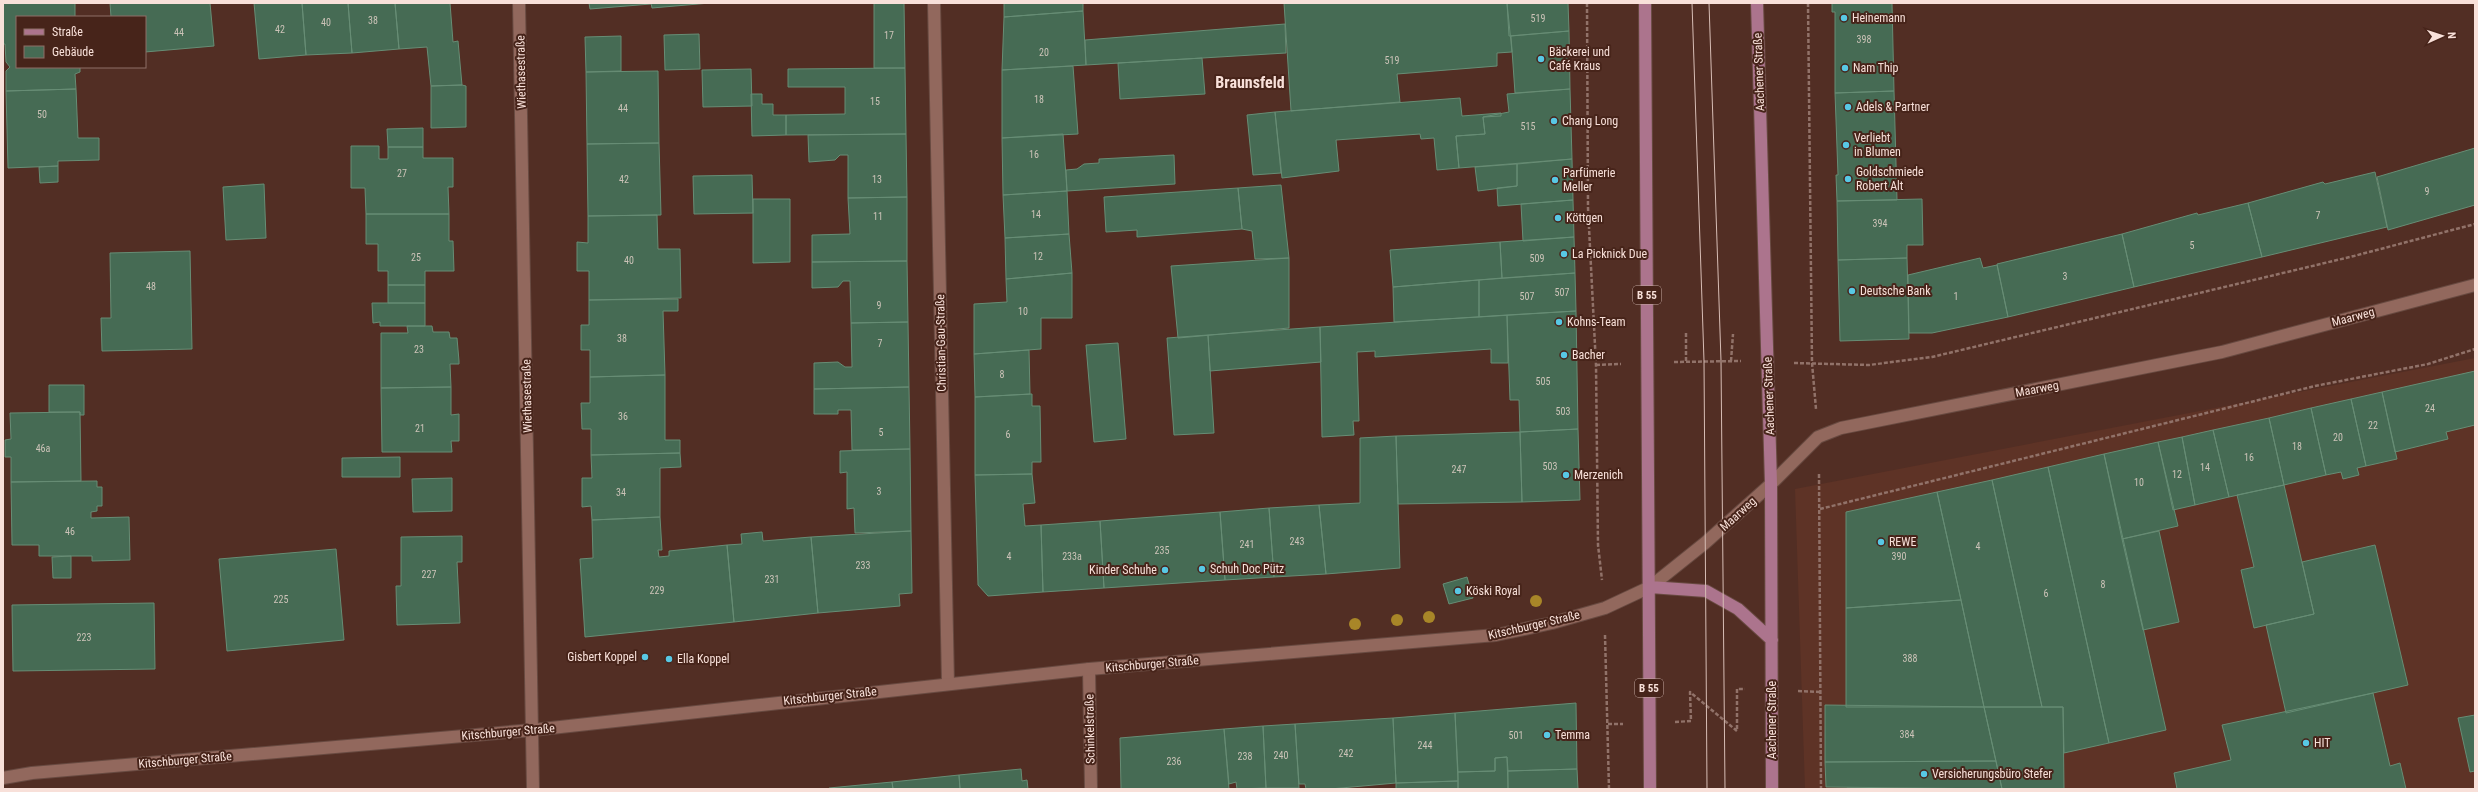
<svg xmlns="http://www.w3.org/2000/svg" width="2478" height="792" font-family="'Roboto Condensed',sans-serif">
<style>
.built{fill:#5e3326}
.building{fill:#466b54;stroke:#678d75}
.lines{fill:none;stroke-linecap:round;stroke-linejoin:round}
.minor-casing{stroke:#684a41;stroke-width:14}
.tertiary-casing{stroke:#684a41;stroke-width:14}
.secondary-casing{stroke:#684a41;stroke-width:14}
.primary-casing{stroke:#684a41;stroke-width:14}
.path{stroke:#917269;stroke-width:2.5;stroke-dasharray:4 2;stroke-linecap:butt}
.minor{stroke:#92685d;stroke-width:12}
.tertiary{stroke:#92685d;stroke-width:12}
.secondary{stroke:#92685d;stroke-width:12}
.primary{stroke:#ac748d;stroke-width:12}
.tram{stroke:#d7bdb5;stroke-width:1}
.tree{fill:#a88628}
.poi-dot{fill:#58c8e4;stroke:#47241a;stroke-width:1.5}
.labels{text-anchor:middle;stroke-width:4;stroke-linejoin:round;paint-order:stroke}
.number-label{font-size:10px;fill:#ccc3b8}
.shield{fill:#47241a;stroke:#c3a8a0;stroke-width:1}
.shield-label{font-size:11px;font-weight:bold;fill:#f8e0d9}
.poi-label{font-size:12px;fill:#f8e0d9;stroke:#47241a;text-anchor:start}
.street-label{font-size:12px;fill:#f8e0d9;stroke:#47241a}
.district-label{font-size:16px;font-weight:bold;fill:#f8e0d9;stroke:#47241a}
</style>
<rect width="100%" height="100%" fill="#522e24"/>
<path class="built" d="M2475 358V789H1805L1795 489Z"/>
<path class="building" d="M3 3H75V17H17V67H80V72L75 74 76 89 6 91V71L10 67 6 62 5 44H3Z
M110 3H210L214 46 145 52V17H111Z
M254 3H302L306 55 259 59Z
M302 3H348L352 53 306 55Z
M348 3H395L399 49 352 53Z
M395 3H450L453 42 458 41 462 85 431 86 427 47 399 49Z
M589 3H651V4L590 9Z
M651 3H710L652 8Z
M874 3H904L905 68H874Z
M1004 3H1083V11L1004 17Z
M1284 3H1507L1512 52 1497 53V66L1397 74 1400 102 1291 111Z
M1507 3H1568L1569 31 1509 36Z
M1832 3H1892L1894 91 1835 93V12H1832Z
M1083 11 1086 65 1002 70 1004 17Z
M1285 24 1286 53 1086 65 1085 40Z
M1569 31 1570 89 1515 93 1511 36Z
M699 34 700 69 665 70 664 35Z
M621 36V71L586 72 585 37Z
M1202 58 1205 94 1120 99 1118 63Z
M1073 66 1078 134 1002 138V70Z
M905 68 906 134 786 135V115L845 114V87H788V69Z
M751 69 752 106 703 107 702 70Z
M658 71 659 143 587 144 586 72Z
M462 85 466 86V127L431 128V86Z
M76 89 78 138H99V160L58 161V166L8 168 6 91Z
M1570 89 1572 159 1459 168 1456 136 1485 134 1483 117 1509 112 1507 94Z
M1894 91 1897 200 1837 201 1836 175H1838L1835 93Z
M751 94H762V104H773V115H786V135L752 136Z
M1460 98 1462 116 1501 113V116L1483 117 1485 134 1456 136 1459 168 1437 170 1434 138 1421 139 1420 134 1336 140 1339 171 1282 178 1275 112Z
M1275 112 1281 173 1253 175 1247 115Z
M423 128V147H388L387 129Z
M906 134 907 197 848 198V155H840L835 160 809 162 808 135Z
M1063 134 1067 191 1003 195 1002 138Z
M659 143 661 215 588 216 587 144Z
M351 146H379V159H388V147H423V158H453V187H448L449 214H366L365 188H351Z
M2475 148V205L2388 230 2377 177Z
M1174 155 1175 184 1067 191 1066 170 1077 169 1084 164 1099 163V159Z
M1572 159 1573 200 1498 206 1497 188 1517 186V164Z
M1517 164V186L1478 191 1475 167Z
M58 166V182L40 183 39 167Z
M2375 172 2387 227 2262 257 2248 203 2323 182 2325 184Z
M752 175 753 213 694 214 693 176Z
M264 184 266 238 226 240 223 187Z
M1281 185 1289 258 1255 259 1252 231 1242 229 1238 188Z
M1238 188 1242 229 1137 237V230L1106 232 1104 197Z
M1067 191 1069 234 1005 238 1003 195Z
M907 197V261L812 262V235L850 234 848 198Z
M753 199H790V262L753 263Z
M1922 199 1923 245H1907V258L1838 260 1837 201Z
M1573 200 1574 237 1523 241 1521 204Z
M2248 203 2262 257 2134 287 2122 234 2197 213 2198 215Z
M366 214H449V241H453L454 271H425V285H388V271H378V244H366Z
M657 215 658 249H680L681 298 589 300V271H577V242L588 243V216Z
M1069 234 1072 273 1006 279 1005 238Z
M2122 234 2134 287 2008 317 1997 264Z
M1574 237 1575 273 1502 278 1500 242Z
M1500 242 1502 278 1393 287 1390 250Z
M190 251 192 349 102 351 101 318H111L110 253Z
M1289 258V328L1178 338 1171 266Z
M1907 258 1909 339 1840 341 1838 260Z
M1980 258 1983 268 1997 265 2008 317 1932 333H1909L1908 275Z
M907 261 908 322 851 323 850 281H843L838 287 812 288V262Z
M1072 273V318H1041V349L974 354V304L1007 302 1006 279Z
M1575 273 1576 311 1479 317V280Z
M1479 280V317L1394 322 1393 287Z
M388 285H425V303H388Z
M678 299V311H663L665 375 590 377V350H581V325H589V300Z
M372 303H425V326H380V322L373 323Z
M1576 311 1578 429 1520 432 1519 400H1510L1507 315Z
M1507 315 1508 363H1491V349L1375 357V351L1357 352 1359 421H1353L1354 435 1322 437 1320 327Z
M908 322 909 387 814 389V363L838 362 845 367H852L851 323Z
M407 326H432L433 332H449L450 338H457L459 361V364H450L451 387 381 388V333H408Z
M1320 327 1321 362 1210 371 1208 335Z
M1208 335 1214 433 1174 435 1167 338Z
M1118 343 1126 439 1094 442 1086 345Z
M1029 350 1030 394 975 397 974 354Z
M2475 371V425L2446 432 2448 439 2395 452 2382 392Z
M665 375V440H680V453L591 455V429H582L581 403H590V377Z
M49 385H84V415H80V412H49Z
M451 387V415L459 414V441H451L452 452H382L381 388Z
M909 387 910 449 852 450 851 410H838V414H814V389Z
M2382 392 2397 459 2366 466 2351 399Z
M1032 394V406H1040L1041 462H1032V474L975 475V397Z
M2351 399 2366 466 2357 468 2359 475 2343 479 2341 472 2326 475 2311 408Z
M2311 408 2326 475 2284 485 2269 418Z
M80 412 81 481 11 482V457H5V440L11 439 10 413Z
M2269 418 2284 485 2229 497 2213 430Z
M1578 429 1580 500 1522 502 1520 432Z
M2213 430 2229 497 2195 505 2182 437Z
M1520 432 1522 502 1398 504 1396 436Z
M1396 436 1400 568 1326 574 1319 505 1360 503V438Z
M2182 437 2195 505 2173 510 2158 442Z
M2158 442 2178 526 2122 539 2104 454Z
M910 449 911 531 855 533 854 508 847 509V472L840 473V451Z
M680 453 681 467 660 468V517L592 520 591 506 582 507V478H592L591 455Z
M2104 454 2166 730 2109 743 2048 467Z
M400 457V477H342V458Z
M2048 467 2109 743 2064 753 2063 707H2042L1992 480Z
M1032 474 1035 503 1023 504 1025 526 1041 525 1043 592 988 596 978 585 975 475Z
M452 478V511L413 512 412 479Z
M1992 480 2042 707H1984L1961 600 1937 492Z
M97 481V487H102V506H97V511L91 512V518L129 517 130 560 92 561V556H39V545H12L11 482Z
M2284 485 2314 614 2254 628 2241 570 2254 567 2237 495Z
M1937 492 1961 600 1846 608V512Z
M1319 505 1326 574 1274 577 1269 508Z
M1269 508 1274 577 1225 580 1220 512Z
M1220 512 1225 580 1104 588 1100 521Z
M660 517 662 550H658L659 557 669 556V551L727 545 734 622 585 637 580 559 593 558 592 520Z
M1100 521 1104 588 1043 592 1041 525Z
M911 531 912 593 899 594 900 606 818 613 811 537Z
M2159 531 2179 622 2143 630 2122 539Z
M762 532 763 541 811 537 818 613 734 622 727 545 742 544 741 534Z
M462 536V562H457L460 623 397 625 396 586H401V537Z
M2375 545 2408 685 2286 713 2266 625 2314 614 2302 562Z
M336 549 344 640 227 651 219 559Z
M71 556V578H53L52 557Z
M1467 577 1473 598 1449 604 1443 584Z
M1961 600 1984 707H1846V608Z
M154 603 155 669 13 671 12 605Z
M2373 693 2390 766 2400 763 2406 789H2177L2174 773 2231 760 2222 725Z
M1576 703 1577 769 1508 771 1507 757 1495 758V771L1458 772 1455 713Z
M1825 705 1984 707 1996 761 1825 762Z
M1984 707H2063L2064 789H2002Z
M1455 713 1458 781 1396 783 1393 718Z
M2475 715V771L2470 772 2458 718Z
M1393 718 1396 783 1330 789H1306L1305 784H1299L1295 724Z
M1295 724 1299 788H1266L1263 726Z
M1263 726 1266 788 1237 789 1236 782 1229 784 1224 729Z
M1224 729 1229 789H1121L1120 738Z
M1507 757 1508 789H1458V772L1495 771V758Z
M1996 761 2002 789 1826 787 1825 762Z
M1021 769 1022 781 1027 780 1028 789H960L959 775Z
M1577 769 1578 789H1508V771Z
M959 775 960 789H893L892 782Z
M1458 781V789H1396V783Z
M892 782 893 789H830L829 788Z
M1847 788 1885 789H1847Z"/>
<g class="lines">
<g class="minor-casing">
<path id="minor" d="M519 3 533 789
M934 3 948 683
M1089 669 1091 789"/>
</g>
<g class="tertiary-casing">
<path id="tertiary" d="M3 778 32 773 533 730 1089 669 1496 635 1552 623 1605 608 1650 587"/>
</g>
<g class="secondary-casing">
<path id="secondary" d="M1650 587 1705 543 1771 484 1818 437 1841 428 2222 352 2475 285"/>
</g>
<g class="primary-casing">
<path id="primary" d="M1645 3 1650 789
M1757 3 1771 484 1772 789
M1650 587 1706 591 1738 609 1772 640"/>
</g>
<path class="path" d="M1587 3 1588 208 1596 365 1598 545 1602 580
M1808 3 1812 363 1816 409
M1686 333V361
M1731 361 1733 334
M1674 362 1741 361
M1794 363 1869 365 1932 357 2354 256 2475 224
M1596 365 1621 364
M1819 474 1821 789
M1820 509 2315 386 2428 364 2475 349
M1605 635 1609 789
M1798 691 1821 692
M1675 722 1691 721 1690 692 1737 731V689H1745
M1608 724H1623"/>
<use href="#minor" class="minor"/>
<use href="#tertiary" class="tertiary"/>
<use href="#secondary" class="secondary"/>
<use href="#primary" class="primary"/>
<path class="tram" d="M1692 3 1704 361 1707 789
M1709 3 1721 361 1725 789"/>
</g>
<g class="tree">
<circle cx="1536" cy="601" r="6"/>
<circle cx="1429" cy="617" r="6"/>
<circle cx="1397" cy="620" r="6"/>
<circle cx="1355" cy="624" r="6"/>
</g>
<g class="poi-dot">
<circle cx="1844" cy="18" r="4"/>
<circle cx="1541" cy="59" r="4"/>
<circle cx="1845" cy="68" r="4"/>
<circle cx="1848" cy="107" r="4"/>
<circle cx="1554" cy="121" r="4"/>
<circle cx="1846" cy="145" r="4"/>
<circle cx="1848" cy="179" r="4"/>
<circle cx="1555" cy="180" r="4"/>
<circle cx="1558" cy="218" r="4"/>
<circle cx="1564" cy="254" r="4"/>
<circle cx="1852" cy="291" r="4"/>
<circle cx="1559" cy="322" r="4"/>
<circle cx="1564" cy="355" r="4"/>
<circle cx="1566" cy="475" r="4"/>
<circle cx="1881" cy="542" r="4"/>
<circle cx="1202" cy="569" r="4"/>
<circle cx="1165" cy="570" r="4"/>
<circle cx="1458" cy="591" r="4"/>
<circle cx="645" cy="657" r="4"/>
<circle cx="669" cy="659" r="4"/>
<circle cx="1547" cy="735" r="4"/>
<circle cx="2306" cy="743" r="4"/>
<circle cx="1924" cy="774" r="4"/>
</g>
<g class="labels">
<g class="number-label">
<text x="1538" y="22">519</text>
<text x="373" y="24">38</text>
<text x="326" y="26">40</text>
<text x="280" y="33">42</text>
<text x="179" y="36">44</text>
<text x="889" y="39">17</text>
<text x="1864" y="43">398</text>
<text x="1044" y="56">20</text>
<text x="1392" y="64">519</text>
<text x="1039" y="103">18</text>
<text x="875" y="105">15</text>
<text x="623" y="112">44</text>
<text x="42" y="118">50</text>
<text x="1528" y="130">515</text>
<text x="1034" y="158">16</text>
<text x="402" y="177">27</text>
<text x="624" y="183">42</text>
<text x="877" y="183">13</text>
<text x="2427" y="195">9</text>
<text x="1036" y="218">14</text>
<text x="2318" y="219">7</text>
<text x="878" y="220">11</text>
<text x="1880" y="227">394</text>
<text x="2192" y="249">5</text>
<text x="1038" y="260">12</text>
<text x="416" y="261">25</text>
<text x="1537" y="262">509</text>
<text x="629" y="264">40</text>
<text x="2065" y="280">3</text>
<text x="151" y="290">48</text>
<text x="1562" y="296">507</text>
<text x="1527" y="300">507</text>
<text x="1956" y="300">1</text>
<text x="879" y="309">9</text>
<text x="1023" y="315">10</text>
<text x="622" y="342">38</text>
<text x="880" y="347">7</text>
<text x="419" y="353">23</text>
<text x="1002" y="378">8</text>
<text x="1543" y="385">505</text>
<text x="2430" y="412">24</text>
<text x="1563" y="415">503</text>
<text x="623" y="420">36</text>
<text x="2373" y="429">22</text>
<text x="420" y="432">21</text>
<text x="881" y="436">5</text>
<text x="1008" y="438">6</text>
<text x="2338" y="441">20</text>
<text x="2297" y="450">18</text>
<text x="43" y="452">46a</text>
<text x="2249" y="461">16</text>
<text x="1550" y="470">503</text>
<text x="2205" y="471">14</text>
<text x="1459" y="473">247</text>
<text x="2177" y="478">12</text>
<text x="2139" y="486">10</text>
<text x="879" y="495">3</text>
<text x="621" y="496">34</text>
<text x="70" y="535">46</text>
<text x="1297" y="545">243</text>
<text x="1247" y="548">241</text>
<text x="1978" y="550">4</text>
<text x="1162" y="554">235</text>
<text x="1009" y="560">4</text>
<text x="1072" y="560">233a</text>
<text x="1899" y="560">390</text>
<text x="863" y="569">233</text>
<text x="429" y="578">227</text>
<text x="772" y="583">231</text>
<text x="2103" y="588">8</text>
<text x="657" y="594">229</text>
<text x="2046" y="597">6</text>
<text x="281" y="603">225</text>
<text x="84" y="641">223</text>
<text x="1910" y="662">388</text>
<text x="1907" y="738">384</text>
<text x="1516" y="739">501</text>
<text x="1425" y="749">244</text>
<text x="1346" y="757">242</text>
<text x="1281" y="759">240</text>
<text x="1245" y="760">238</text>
<text x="1174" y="765">236</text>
</g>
<g class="shield">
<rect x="1633" y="286" width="28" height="18" rx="3"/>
<rect x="1635" y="679" width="28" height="18" rx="3"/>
</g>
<g class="shield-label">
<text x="1647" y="299">B 55</text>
<text x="1649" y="692">B 55</text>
</g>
<g class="poi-label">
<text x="1852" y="22">Heinemann</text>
<text x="1549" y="56">Bäckerei und<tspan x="1549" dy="14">Café Kraus</tspan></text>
<text x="1853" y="72">Nam Thip</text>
<text x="1856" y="111">Adels &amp; Partner</text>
<text x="1562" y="125">Chang Long</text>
<text x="1854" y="142">Verliebt<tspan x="1854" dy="14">in Blumen</tspan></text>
<text x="1856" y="176">Goldschmiede<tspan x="1856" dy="14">Robert Alt</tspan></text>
<text x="1563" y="177">Parfümerie<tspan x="1563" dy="14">Meller</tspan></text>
<text x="1566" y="222">Köttgen</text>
<text x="1572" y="258">La Picknick Due</text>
<text x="1860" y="295">Deutsche Bank</text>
<text x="1567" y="326">Kohns-Team</text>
<text x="1572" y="359">Bacher</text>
<text x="1574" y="479">Merzenich</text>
<text x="1889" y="546">REWE</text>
<text x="1210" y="573">Schuh Doc Pütz</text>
<text x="1157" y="574" text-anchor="end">Kinder Schuhe</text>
<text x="1466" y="595">Köski Royal</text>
<text x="637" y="661" text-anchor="end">Gisbert Koppel</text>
<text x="677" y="663">Ella Koppel</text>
<text x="1555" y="739">Temma</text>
<text x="2314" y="747">HIT</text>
<text x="1932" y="778">Versicherungsbüro Stefer</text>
</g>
<g class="street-label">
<text transform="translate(521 72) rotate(-91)" y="4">Wiethasestraße</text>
<text transform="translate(1759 72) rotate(-92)" y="4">Aachener Straße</text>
<text transform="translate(2353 317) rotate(-15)" y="4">Maarweg</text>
<text transform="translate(941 343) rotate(-91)" y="4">Christian-Gau-Straße</text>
<text transform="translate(2037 389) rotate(-11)" y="4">Maarweg</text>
<text transform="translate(527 396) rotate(-91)" y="4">Wiethasestraße</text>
<text transform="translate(1769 396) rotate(-92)" y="4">Aachener Straße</text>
<text transform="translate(1738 514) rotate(-42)" y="4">Maarweg</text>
<text transform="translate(1534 625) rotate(-13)" y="4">Kitschburger Straße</text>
<text transform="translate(1152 664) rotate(-5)" y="4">Kitschburger Straße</text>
<text transform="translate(830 696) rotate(-6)" y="4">Kitschburger Straße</text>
<text transform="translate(1772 720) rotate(-90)" y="4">Aachener Straße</text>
<text transform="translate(1090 729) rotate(-91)" y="4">Schinkelstraße</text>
<text transform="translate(508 732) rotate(-5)" y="4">Kitschburger Straße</text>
<text transform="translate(185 760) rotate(-5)" y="4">Kitschburger Straße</text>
</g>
<g class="district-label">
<text x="1250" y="88">Braunsfeld</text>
</g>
</g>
<rect width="2478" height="792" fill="none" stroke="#f8e0d9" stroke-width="8"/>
<rect x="16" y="16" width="130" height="52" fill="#47241a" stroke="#8e6f66"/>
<rect x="24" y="29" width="20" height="6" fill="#ac748d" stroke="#8e6f66"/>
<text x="52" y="36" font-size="12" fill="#f8e0d9">Straße</text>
<rect x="24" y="46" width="20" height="12" fill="#466b54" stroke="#8e6f66"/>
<text x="52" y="56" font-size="12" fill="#f8e0d9">Gebäude</text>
<g transform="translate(2442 36) rotate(87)" stroke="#47241a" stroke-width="3" paint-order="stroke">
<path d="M0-3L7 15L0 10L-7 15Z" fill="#f8e0d9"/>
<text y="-6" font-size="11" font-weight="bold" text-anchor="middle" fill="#f8e0d9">N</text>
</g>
</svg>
